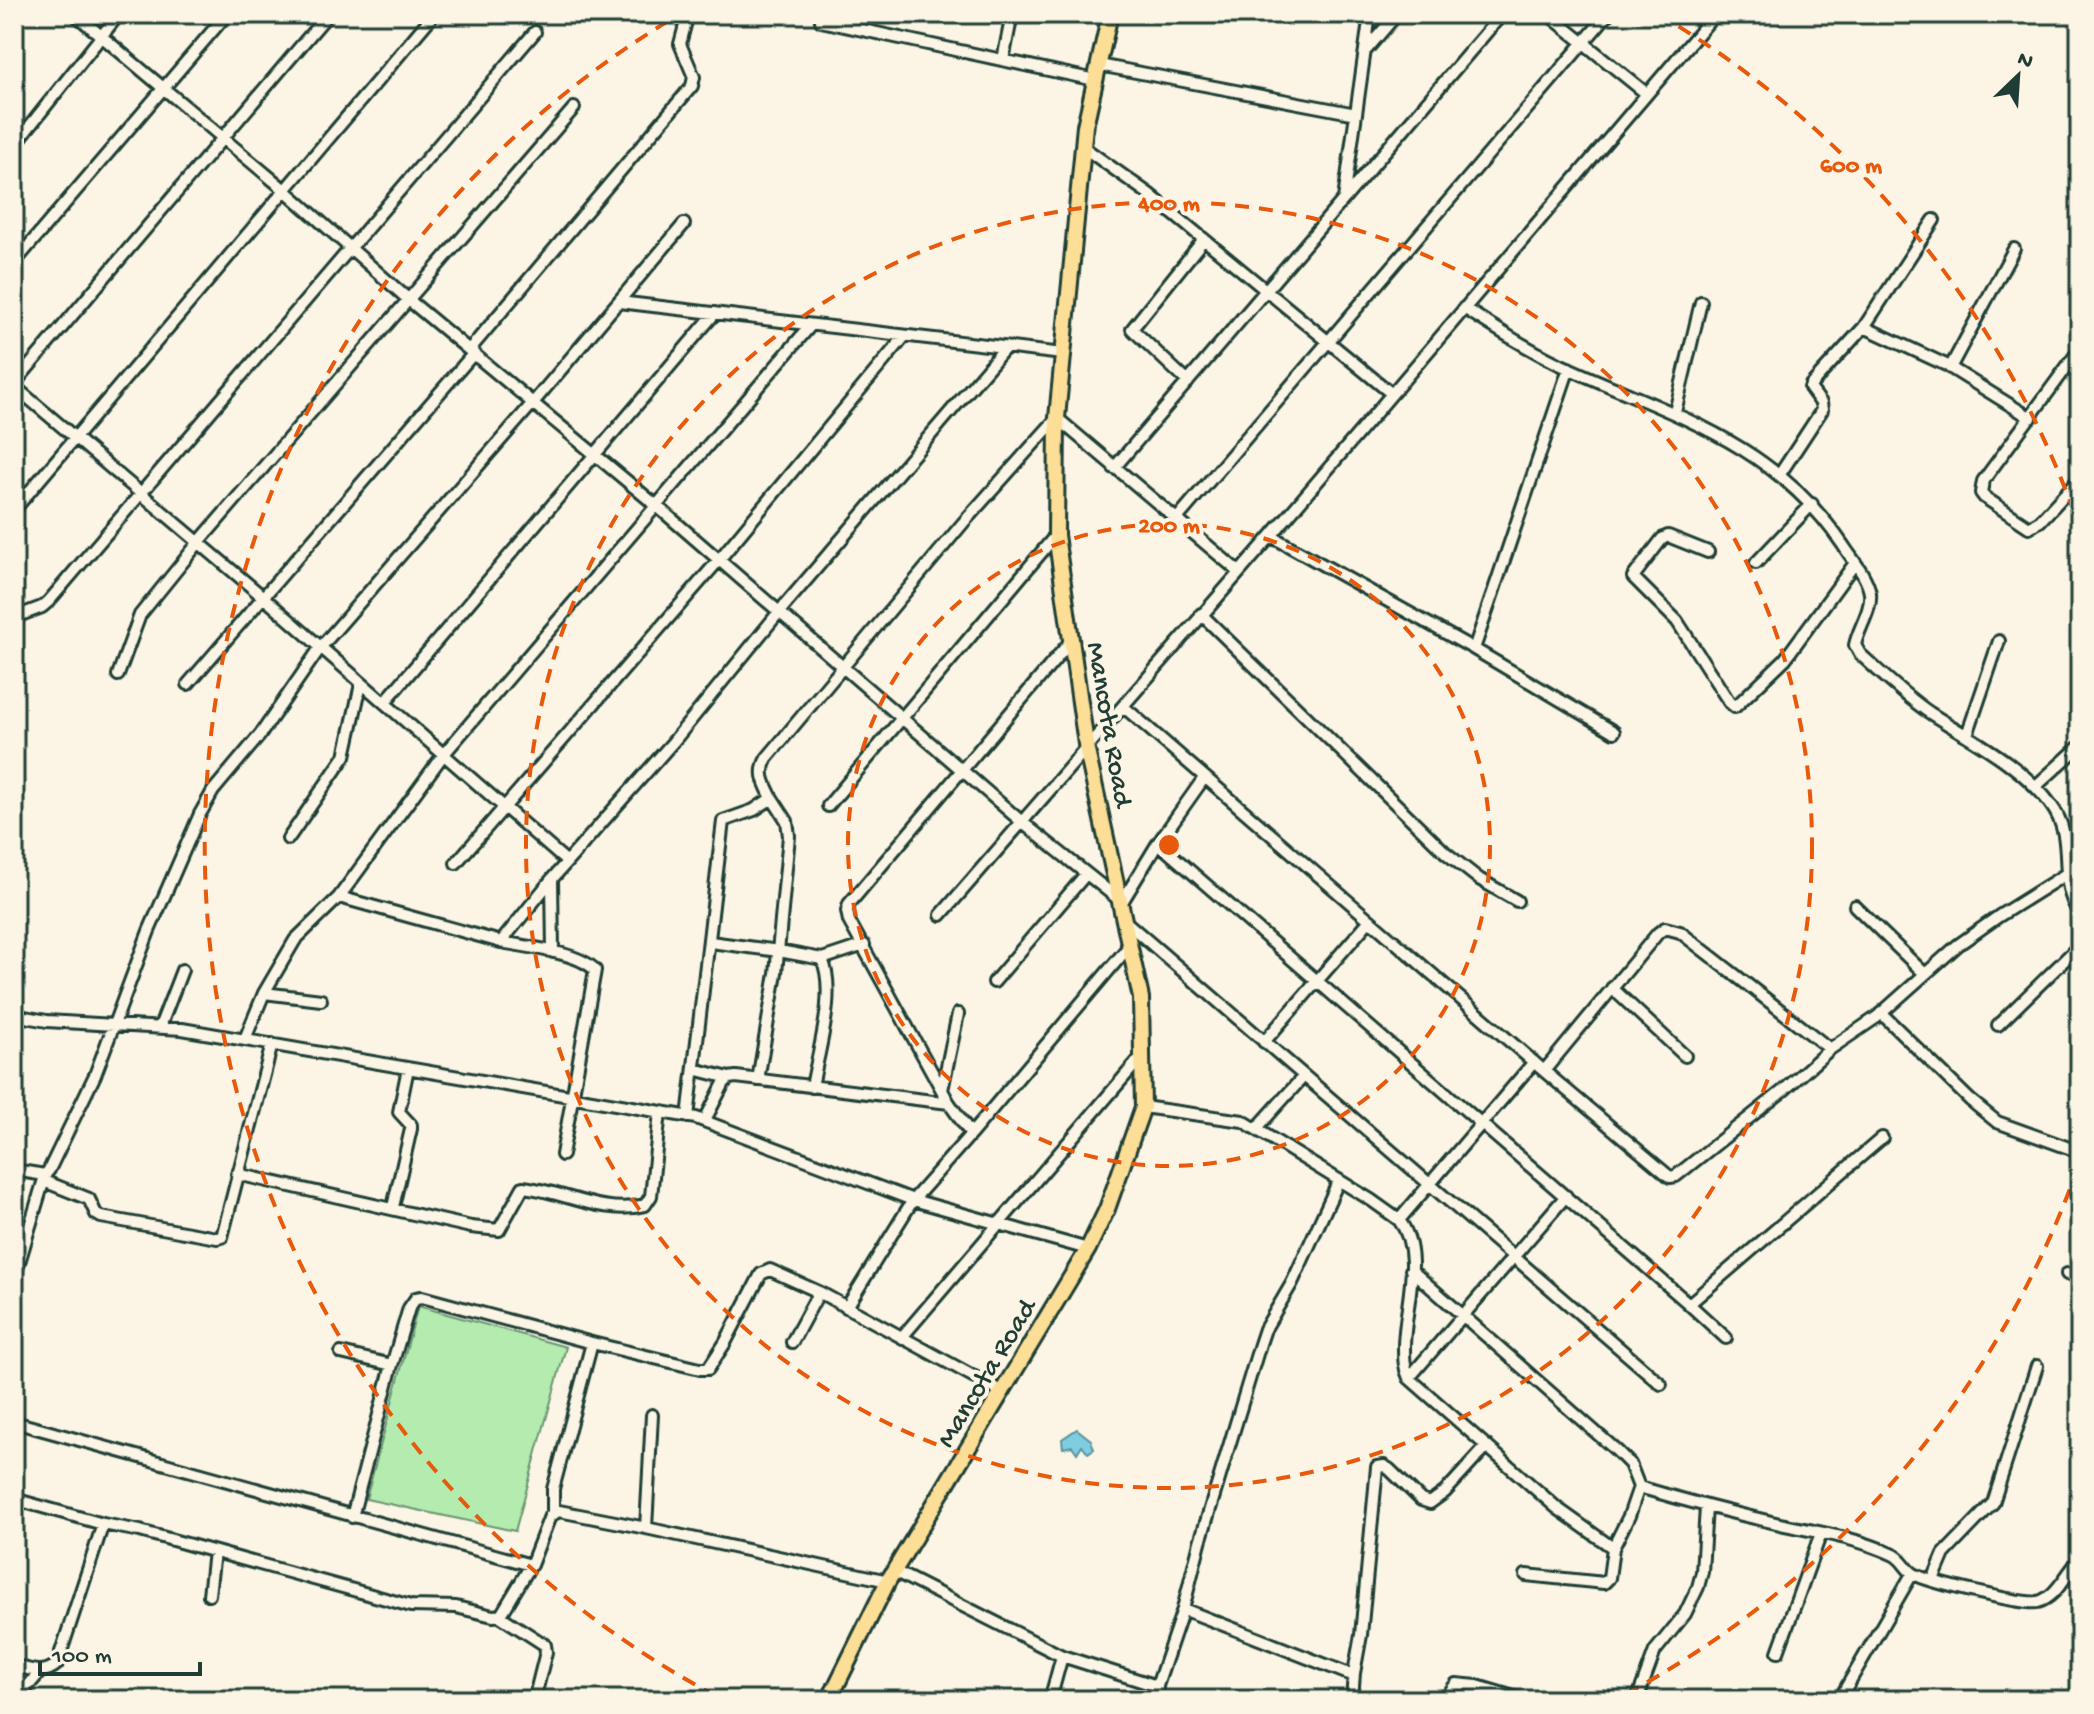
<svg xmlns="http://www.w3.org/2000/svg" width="2094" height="1714" font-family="'Gochi Hand',sans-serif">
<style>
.green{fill:#b4ecaf;stroke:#6a9472;stroke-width:2}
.water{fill:#80cce0;stroke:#59939b;stroke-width:2}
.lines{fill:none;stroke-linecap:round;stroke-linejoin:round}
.minor-casing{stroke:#1f3d34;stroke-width:16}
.major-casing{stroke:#1f3d34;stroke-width:20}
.minor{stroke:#fcf5e5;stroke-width:10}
.major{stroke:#fcde96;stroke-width:14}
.ring{fill:none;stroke:#e8590c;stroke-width:4;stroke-dasharray:14 10}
.labels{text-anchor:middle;stroke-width:8;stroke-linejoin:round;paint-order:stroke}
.street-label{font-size:28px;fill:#1f3d34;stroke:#fcf5e5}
.centre{fill:#e8590c;stroke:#fcf5e5;stroke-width:4}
.ring-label{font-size:24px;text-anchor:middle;font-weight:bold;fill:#e8590c;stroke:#fcf5e5;stroke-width:8;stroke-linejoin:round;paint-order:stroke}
</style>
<rect width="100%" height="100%" fill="#fcf5e5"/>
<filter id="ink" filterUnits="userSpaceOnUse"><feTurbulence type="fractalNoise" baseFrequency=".0125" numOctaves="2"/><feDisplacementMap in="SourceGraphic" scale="16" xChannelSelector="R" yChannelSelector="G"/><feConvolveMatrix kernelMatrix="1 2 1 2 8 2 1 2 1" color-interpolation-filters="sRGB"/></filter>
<g filter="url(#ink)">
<path class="green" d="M418 1306 566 1347 515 1531 366 1499Z"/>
<path class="water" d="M1077 1429 1091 1440 1094 1449 1088 1453 1082 1445 1077 1453 1072 1446 1063 1448 1062 1439Z"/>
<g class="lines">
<g class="minor-casing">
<path id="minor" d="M75 14 286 191 410 301 658 507 1023 823 1122 902 1158 843 1204 778
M1548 14 1647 94
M14 15 15 14
M821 21 1095 80
M1367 49 1397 14
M1003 60 1012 14
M1099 65 1356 114
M14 146 119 14
M1083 147 1149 194 1392 394
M1345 198 1502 14
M14 263 227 14
M619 302 1063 354
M1464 308C1495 328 1526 348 1559 364 1668 414 1771 439 1843 545 1852 559 1867 576 1870 593 1872 610 1858 629 1855 645L1860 654C1883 675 1905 696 1930 713 1972 740 2021 764 2051 805 2078 841 2055 879 2080 914
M1864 327 1934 220
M470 349 692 86 694 77 680 44 688 14
M2080 349 1983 481 1981 493 1984 497 2029 527 2040 521 2080 478
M1950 368 2014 249
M1188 382 1132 329 1204 239
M14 384 328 14
M14 386 262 596 567 862
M1675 412 1701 302
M1114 468 1344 199 1370 14
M1780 474 1822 410 1821 403 1810 388 1811 385 1864 327 1946 365 2031 418
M14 510 434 14
M1176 520 1608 14
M1271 536 1474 649 1614 732
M1708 552 1668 536 1662 539 1633 577 1677 621 1729 702 1735 707 1785 659 1855 563
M1756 563 1812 504
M1201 614 1446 853 1479 879 1517 901
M14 631 18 616 42 607 49 601 535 32
M1474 649 1569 368
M118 675 140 615 199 542 574 108
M188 684 474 353
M385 702 715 313
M1124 707 1544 1071 1670 1177 1676 1176 1784 1090 1830 1049 1877 1017 1958 945 1999 916 2066 874
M1967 735 1999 641
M2036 786 2080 746
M828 806 1056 535
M288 839 345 756 361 684
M1158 843 1689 1304 1882 1138
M456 863 718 561 904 337
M552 879 553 952
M339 897 501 942 552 879 673 742 779 612 1005 348
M1855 906 1925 974
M941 915 1271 536 1715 14
M1126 922 1661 1384
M501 942C526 947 578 952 595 970L562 1155
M710 942 779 951 822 959C837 992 818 1052 812 1087
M822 959 864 945
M994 982 1086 874
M1612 988 1685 1056
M264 993 321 1000
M1881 1013 1970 1100 1997 1122 2080 1152
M14 1015 47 1021 182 1029 696 1118 913 1200 1088 1249
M1998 1025 2080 945
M160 1027 182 970
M245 1039 264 993 295 940 339 897 443 755 811 325
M1264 1042 1370 920
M694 1069 729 1078
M1544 1071 1658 933 1665 928 1680 932 1830 1049
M758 1080 776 973 789 836 787 821 772 798
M942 1090 958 1014
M1143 1107 1243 1121 1371 1200 1399 1220 1534 1062
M688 1117 723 821 754 810 772 798C765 784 758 773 767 758L963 523 1057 418 1239 572
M705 1120 724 1083 729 1078 736 1077 949 1103
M1257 1128 1304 1076
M971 1134 1130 945
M14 1170 45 1175 49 1170 95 1075 149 931 200 814 213 791 260 735 320 648 532 404 684 224
M237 1174 471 1227 499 1230 523 1187C563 1191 603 1216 645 1205L651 1196 660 1112
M44 1181 89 1199 96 1214 101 1217 217 1238 222 1237 272 1044
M393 1207 411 1129V1125L399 1112 408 1068
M1399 1220C1425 1254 1404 1308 1404 1347 1404 1358 1404 1368 1409 1378L1557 1508 1613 1548 1629 1516 1639 1487
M1411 1270 1617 1451 1630 1464 1639 1487C1686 1501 1732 1513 1780 1524 1817 1532 1858 1538 1892 1554 1903 1558 1905 1569 1914 1574 1928 1582 2023 1605 2038 1602 2057 1597 2067 1572 2080 1559
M2067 1274 2080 1279
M14 1279 45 1176
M1689 1304 1726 1338
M847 1307 913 1200 971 1134 949 1103 849 921 847 911 849 904 1070 642
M902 1337 1142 1056
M792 1342 819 1292
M592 1343 700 1369H708L725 1343 761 1274 770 1270 819 1292 1002 1392
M341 1353 392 1365
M1409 1378 1566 1196
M14 1422 531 1565
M14 1499 103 1524
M352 1517 392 1365 409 1308 416 1298 422 1297 592 1343 553 1489V1513
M646 1528 652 1415
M894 1571 1062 1656 1157 1686
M1526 1575 1604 1583 1609 1578 1613 1548
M1933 1580 1944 1554 1993 1503 2037 1366
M209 1595 214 1552
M1183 1609 1349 1674 1354 1673 1361 1635 1377 1467 1384 1466 1389 1469 1421 1500 1430 1503 1445 1492 1487 1446
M500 1616 545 1645 546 1652 534 1700
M1778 1652 1821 1533
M14 1665C30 1670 44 1676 57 1664L103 1524 140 1531 411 1606 456 1607 493 1616 501 1615 531 1565 550 1516 559 1511 646 1528 888 1581
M16 1700 40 1672
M1050 1700 1062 1656
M1157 1700V1686L1183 1609 1200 1542 1260 1344 1265 1329 1292 1283 1339 1180
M1352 1700 1354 1673
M1444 1700 1456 1684 1477 1686 1524 1700
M1637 1700 1655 1651 1685 1614 1698 1587 1702 1572 1706 1507
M1839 1700 1912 1574"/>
</g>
<g class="major-casing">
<path id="major" d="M829 1700 888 1581 1088 1249 1107 1209 1143 1107 1141 998 1087 751 1056 535 1057 418 1085 126 1110 14"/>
</g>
<use href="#minor" class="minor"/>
<use href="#major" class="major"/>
</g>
</g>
<g class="ring">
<circle cx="1169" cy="845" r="321"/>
<circle cx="1169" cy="845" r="643"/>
<path d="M2078 1167A964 964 0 0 1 1622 1696M716 1696A964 964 0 0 1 680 14M1658 14A964 964 0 0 1 2078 523"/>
</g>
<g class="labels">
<g class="street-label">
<text transform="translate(1112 724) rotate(80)" y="10">Mancota Road</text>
<text transform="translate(984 1372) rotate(-59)" y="10">Mancota Road</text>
</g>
</g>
<circle cx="1169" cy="845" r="12" class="centre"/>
<g class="ring-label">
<text x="1851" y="172">600 m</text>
<text x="1169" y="210">400 m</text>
<text x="1169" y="532">200 m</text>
</g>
<rect width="2094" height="1714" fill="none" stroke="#fcf5e5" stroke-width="48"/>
<rect x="24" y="24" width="2046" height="1666" fill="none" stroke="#1f3d34" stroke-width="3" filter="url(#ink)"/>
<g transform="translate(2018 76) rotate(25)" stroke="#fcf5e5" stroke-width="6" paint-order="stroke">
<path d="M0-6L14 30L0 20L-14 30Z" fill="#1f3d34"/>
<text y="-12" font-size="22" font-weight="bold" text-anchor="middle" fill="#1f3d34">N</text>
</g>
<path d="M40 1662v12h160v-12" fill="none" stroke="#1f3d34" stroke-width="4"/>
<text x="52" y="1662" font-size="24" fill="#1f3d34" stroke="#fcf5e5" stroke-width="6" paint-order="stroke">100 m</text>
</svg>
